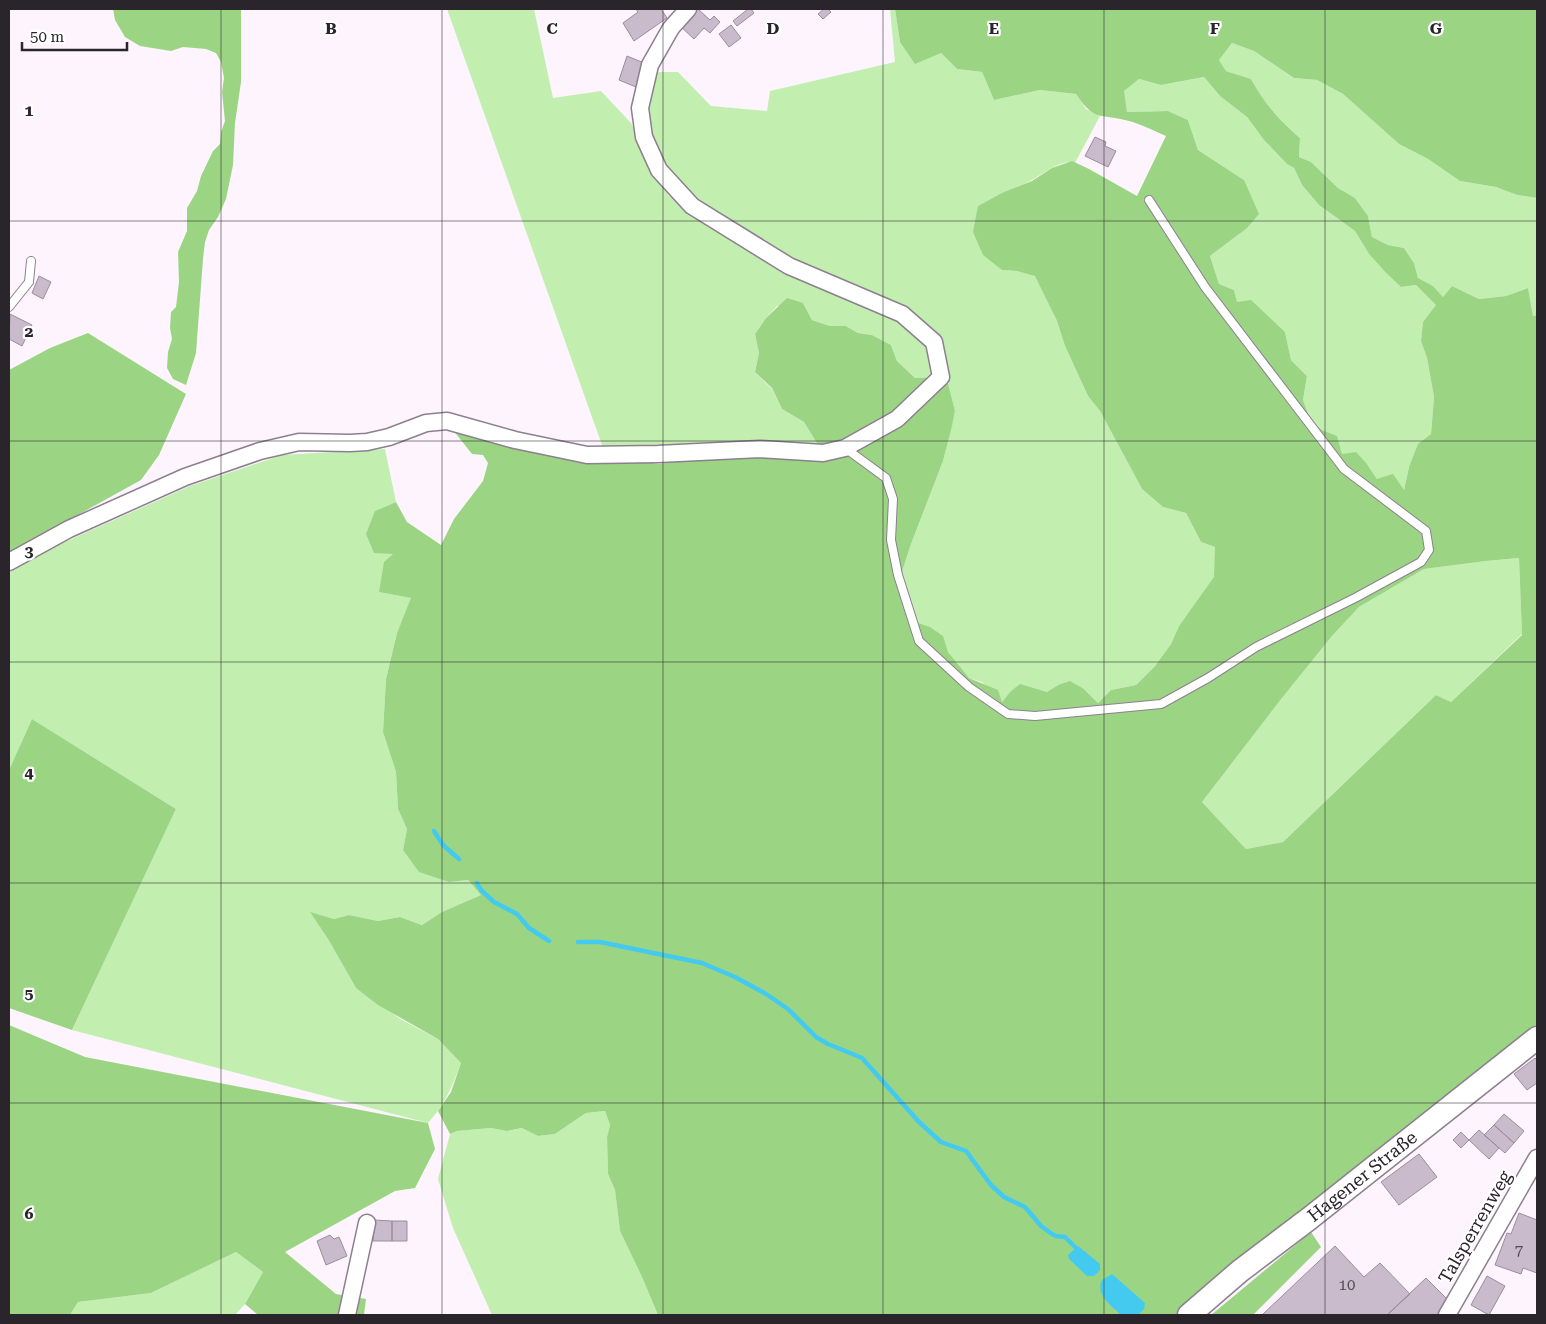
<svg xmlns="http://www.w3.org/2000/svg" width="1546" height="1324" font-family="'Roboto Serif',serif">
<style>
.green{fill:#c2efb0}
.forest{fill:#9bd584;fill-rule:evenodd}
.water{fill:#44caef}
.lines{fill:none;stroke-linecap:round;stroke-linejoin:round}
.stream{stroke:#44caef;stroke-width:4.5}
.building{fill:#cabbcc;stroke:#9b8d9d}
.lane-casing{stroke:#8d7f8f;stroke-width:10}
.street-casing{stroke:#8d7f8f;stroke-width:19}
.secondary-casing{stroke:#8d7f8f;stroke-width:25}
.lane{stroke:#fff;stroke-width:8}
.street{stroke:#fff;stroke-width:16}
.secondary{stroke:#fff;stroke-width:22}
.grid{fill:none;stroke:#2a242b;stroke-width:1;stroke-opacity:0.55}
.labels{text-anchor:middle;stroke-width:4.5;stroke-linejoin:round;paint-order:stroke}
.number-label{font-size:15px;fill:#524a53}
.street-label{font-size:18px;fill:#2a242b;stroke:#fff}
.grid-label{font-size:16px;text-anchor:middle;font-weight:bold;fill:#2a242b;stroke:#fff;stroke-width:4.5;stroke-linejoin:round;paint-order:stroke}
</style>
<rect width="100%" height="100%" fill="#fdf4fe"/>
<path class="green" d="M447 9H534L553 98 601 91 631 123 668 195 726 237 791 274 899 318 931 346 935 377 915 378 897 361 891 345 872 335 858 333 846 326H830L812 320 803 303 777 306 766 318 755 334 759 353 755 372 772 389 782 409 804 422 818 445 603 448Z
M890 9H895L900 42 941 53 957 69 982 72 994 100 1040 90 1076 94 1086 109 1100 116 1075 163C1063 158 1043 174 1032 180 1015 190 996 196 978 206L1002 270 1017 271 1035 275 1057 321 1065 346 1088 396 1100 411 1142 489 1163 507 1186 513 1201 542 1215 547V577L1179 626 1171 644 1155 666 1136 685 1111 690 1098 703 1084 689 1058 685 1047 692 1020 685 1010 692 1002 702 982 682 969 678 956 664 948 652 942 636 912 621 900 578 911 544 943 461 955 411 935 341 903 313 791 264 694 203 662 168 646 137 644 98 658 72H678L711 106 767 111 770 91 895 62Z
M1232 43 1254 51 1294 78 1317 80 1343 94 1399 144 1428 159 1460 181 1496 187 1517 195 1537 198V315L1533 316 1528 288 1506 296 1479 299 1452 286 1443 297 1433 286 1418 278 1414 263 1404 248 1388 245 1372 237 1368 216 1355 198 1338 188 1311 162 1299 157 1300 138C1278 119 1265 104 1251 79L1226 71 1219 60Z
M1204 77 1220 96 1247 117 1264 140 1287 164 1294 168 1302 185 1319 205 1355 231 1369 254 1386 273 1401 287 1416 285 1437 305 1423 322 1421 341 1427 358 1434 397 1431 434 1409 467 1404 490 1377 479 1367 464 1342 454 1336 436 1322 430 1311 421 1303 400 1307 376 1291 360 1285 332 1237 303 1234 290 1219 284 1210 256 1239 234 1244 180 1198 150 1188 120 1168 111 1127 112 1123 91 1139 79 1161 85Z
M385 449 396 502 375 511 394 554 379 592 412 598 397 633 386 679 383 732 396 772 398 809 407 829 403 850 449 882 468 880 481 895 442 912 422 925 400 917 378 921 349 915 334 919 311 913 328 939 356 988 402 1020 438 1039 461 1063C452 1087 445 1104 428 1123L72 1030 176 809 32 719 9 770V573L49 549 190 486 282 455Z
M1519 558 1522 634 1451 702 1436 695 1283 842 1246 849 1202 802 1282 698 1332 636 1359 607 1424 569 1486 561Z
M605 1111 610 1125 607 1137 608 1174 615 1190 620 1231 642 1277 658 1315H492L453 1228 438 1179 450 1134 457 1131 491 1128 507 1131 523 1128 538 1136 555 1134 586 1113Z
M236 1252 263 1272 245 1304 235 1315H70L78 1302 151 1293Z"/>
<path class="forest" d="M113 9H241V82L235 123 233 165 226 199 218 217 209 230 205 242 203 259 196 353 186 385 173 379 167 368 168 352 172 339 170 328 171 312 176 307 179 282 178 252 187 231V208L197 191 201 176 213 151 220 144 221 132 225 121 222 92 224 78 221 62 216 53 206 49 183 47 171 51 140 46 125 37 115 20Z
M895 9H1537V198L1517 195 1496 187 1460 181 1428 159 1399 144 1343 94 1317 80 1294 78 1254 51 1232 43 1219 60 1226 71 1251 79C1265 104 1278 119 1300 138L1299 157 1311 162 1338 188 1355 198 1368 216 1372 237 1388 245 1404 248 1414 263 1418 278 1433 286 1443 297 1452 286 1479 299 1506 296 1528 288 1533 316 1537 315V1039L1189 1315H658L642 1277 620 1231 615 1190 608 1174 607 1137 610 1125 605 1111 586 1113 555 1134 538 1136 522 1128 507 1131 491 1128 457 1131 450 1134 438 1111 451 1092 461 1063 438 1039 378 1005 356 988 328 939 310 912 334 919 349 915 378 921 400 917 422 925 442 912 481 895 468 880 449 882 419 872 403 850 407 829 398 809 396 772 383 732 386 679 397 633 411 598 379 592 384 562 393 554 374 553 366 534 375 511 396 502 407 522 441 545 454 519 483 481 488 463 483 455 472 454 453 430 463 419 474 420 484 437 659 464 707 457 818 445 804 422 782 409 772 388 755 372 759 353 755 334 766 318 787 298 803 303 812 320 830 326H846L858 333 872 335 891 345 897 361 915 378 935 377 947 380 955 411 952 426 943 461 911 544 900 578 912 621 930 627 943 636 948 652 969 678 998 690 1002 702 1010 692 1020 684 1047 692 1058 685 1070 681 1084 689 1098 703 1111 690 1136 685 1155 666 1171 644 1179 626 1214 577 1215 547 1201 542 1186 513 1163 507 1142 489 1100 411 1088 396 1065 346 1057 321 1035 276 1017 271 1002 270 983 255 973 232 978 206 1002 193 1032 181 1052 168 1072 161 1089 169 1137 196 1166 136C1154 131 1141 124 1129 121 1101 113 1095 123 1076 94L1040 90 994 100 982 72 957 69 941 53 915 64 900 42ZM1204 77 1220 96 1247 117 1264 140 1287 164 1294 168 1302 185 1319 205 1355 231 1369 254 1386 273 1401 287 1416 285 1436 305 1423 322 1421 341 1427 358 1434 397 1431 434 1418 444 1409 467 1404 490 1393 474 1377 479 1367 464 1356 452 1342 454 1337 436 1322 430 1311 421 1303 400 1307 376 1291 360 1285 332 1251 300 1237 302 1234 290 1219 284 1210 256 1247 228 1259 214 1244 180 1198 150 1188 120 1168 111 1127 112 1124 91 1139 79 1161 85ZM1519 558 1522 635 1451 702 1436 695 1283 842 1246 849 1202 802 1282 698 1332 636 1359 607 1424 569 1486 561Z
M88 333 186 394 159 455 141 480 9 553V370L50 348Z
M32 719 176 809 72 1030 9 1008V770Z
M9 1025 85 1057 428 1123 435 1149 415 1188 395 1191 285 1252 336 1294 366 1299 364 1315H258L245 1304 263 1272 236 1252 151 1293 78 1302 70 1315H9Z
M1311 1232 1321 1247 1253 1315H1211Z"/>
<path class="water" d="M1078 1246 1100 1264V1270L1094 1276H1087L1069 1259 1068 1255Z
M1112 1274 1145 1303 1144 1309 1138 1315H1121C1111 1305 1095 1295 1102 1280Z"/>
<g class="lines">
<path class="stream" d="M434 831 443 845 459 859
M477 883 481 890 494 902 517 914 529 928 549 941
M578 942H600L702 963 735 977 766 994 788 1009 816 1037 828 1044 862 1058 919 1122 941 1142 966 1151 991 1185 1004 1197 1025 1207 1041 1226 1052 1234 1056 1236 1065 1237 1075 1247"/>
</g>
<path class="building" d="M636 9H661L667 18 634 41 623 23 638 12Z
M694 9H698L710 20 714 16 720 22 710 33 704 28 694 39 679 25Z
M748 9H751L754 13 737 26 733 21Z
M824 9H828L831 12 823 19 818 14Z
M731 25 741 38 729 47 719 34Z
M627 56 644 63 636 87 619 80Z
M1095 137 1106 142 1105 146 1116 151 1108 167 1085 156Z
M39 276 51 282 43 299 32 293Z
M10 314 32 325 22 346 9 339Z
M1535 1058 1537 1060V1083L1527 1090 1514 1074Z
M1504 1114 1524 1131 1514 1143 1494 1125Z
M1494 1125 1514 1143 1505 1153 1484 1135Z
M1479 1130 1499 1148 1489 1159 1469 1140Z
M1461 1132 1469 1140 1461 1148 1453 1140Z
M1419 1154 1437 1177 1399 1205 1381 1182Z
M1519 1213 1537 1220V1273L1523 1268 1521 1274 1495 1265 1507 1233 1511 1234Z
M374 1220 392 1221V1241H373Z
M392 1221H407V1241H392Z
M330 1235 334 1239 339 1237 347 1256 326 1265 317 1241Z
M1335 1246 1364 1277 1380 1263 1410 1294 1387 1315H1262Z
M1487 1276 1505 1286 1489 1315 1471 1305Z
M1426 1278 1447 1299 1439 1315H1387Z"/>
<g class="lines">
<g class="lane-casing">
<path id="lane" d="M9 307 29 282 31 261
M845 448 886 478 893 499 891 540 898 575 919 641 969 687 1008 714 1035 716 1161 704 1208 678 1256 647 1355 598 1421 562 1429 550 1426 531 1344 469 1205 287 1149 200"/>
</g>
<g class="street-casing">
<path id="street" d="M9 562 69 529 185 477 260 451 299 442 350 443 367 442 389 437 426 423 447 421 515 440 587 455 658 454 760 449 823 453 845 448 897 419 941 377 934 342 902 314 789 266 692 206 659 170 644 137 640 108 650 65 671 28 688 9
M347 1315 367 1223
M1447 1315 1537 1158"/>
</g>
<g class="secondary-casing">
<g id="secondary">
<path id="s1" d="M1189 1315 1240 1271 1310 1218 1537 1038"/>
</g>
</g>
<use href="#lane" class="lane"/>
<use href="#street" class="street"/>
<use href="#secondary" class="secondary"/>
</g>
<path class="grid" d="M221 9V1315M442 9V1315M663 9V1315M883 9V1315M1104 9V1315M1325 9V1315M9 221H1537M9 441H1537M9 662H1537M9 883H1537M9 1103H1537"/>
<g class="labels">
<g class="number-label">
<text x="1519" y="1255">7</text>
<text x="1347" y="1290">10</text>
</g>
<g class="street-label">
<text dy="6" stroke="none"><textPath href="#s1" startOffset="222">Hagener Straße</textPath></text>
<text transform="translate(1475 1227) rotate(-60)" y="6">Talsperrenweg</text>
</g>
</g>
<g class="grid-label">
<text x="331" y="34">B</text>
<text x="552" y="34">C</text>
<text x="773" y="34">D</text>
<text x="994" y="34">E</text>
<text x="1215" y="34">F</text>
<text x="1436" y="34">G</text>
<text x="29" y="116">1</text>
<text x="29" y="337">2</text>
<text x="29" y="557">3</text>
<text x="29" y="778">4</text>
<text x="29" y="999">5</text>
<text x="29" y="1219">6</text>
</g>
<rect width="1546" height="1324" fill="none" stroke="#2a242b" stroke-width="20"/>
<path d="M22 42v8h105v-8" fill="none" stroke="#2a242b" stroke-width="2.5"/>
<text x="30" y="42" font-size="15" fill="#2a242b" stroke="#ffffff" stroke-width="4" paint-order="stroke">50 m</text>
</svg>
